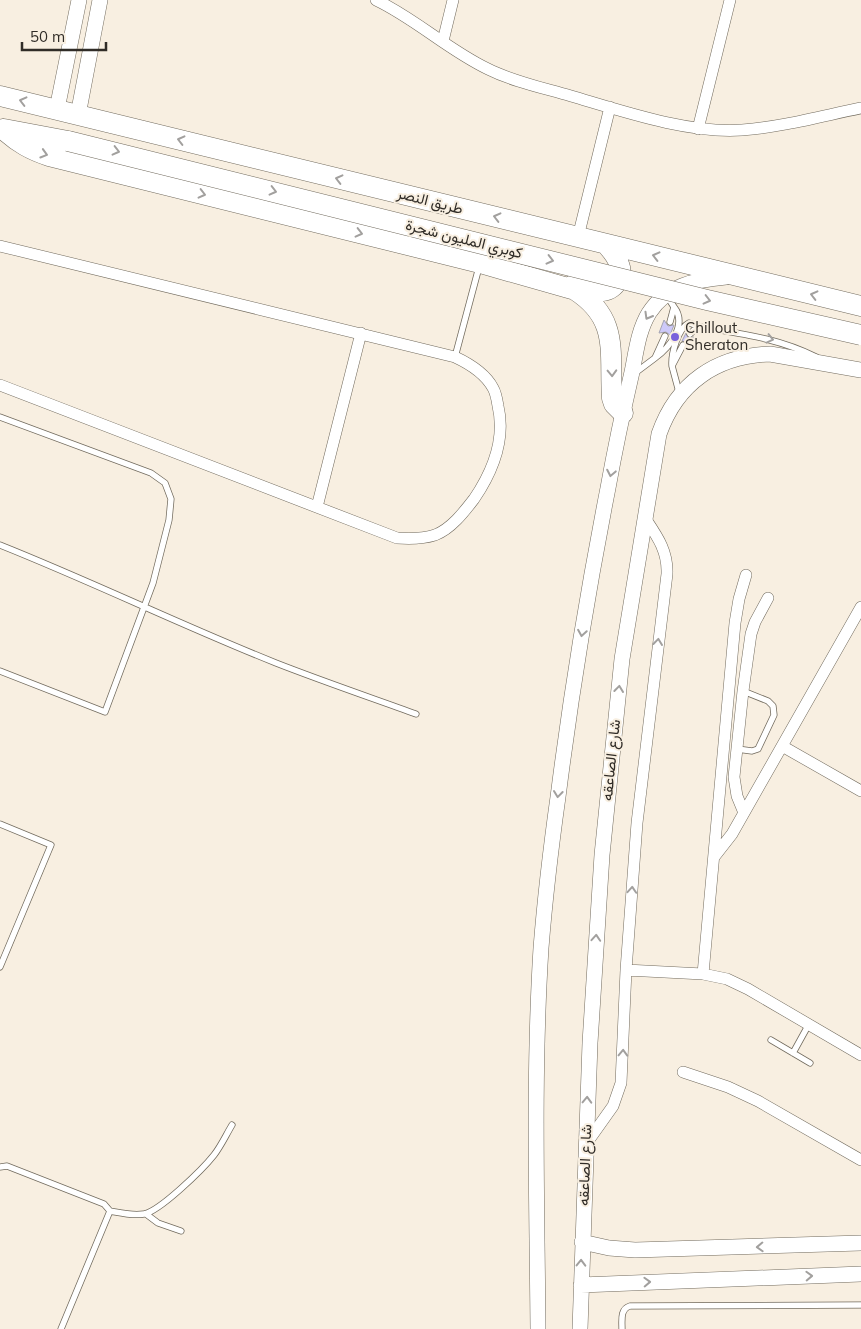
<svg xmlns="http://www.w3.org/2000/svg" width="861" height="1329" font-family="Mulish,Vazirmatn,sans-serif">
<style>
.building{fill:#cdc9f9;stroke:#a5a5b4}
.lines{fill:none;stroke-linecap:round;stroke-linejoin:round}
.lane-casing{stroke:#726b5e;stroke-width:7}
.street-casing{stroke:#726b5e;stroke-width:12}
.secondary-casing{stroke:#726b5e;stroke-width:16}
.highway-casing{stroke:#726b5e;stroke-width:21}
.lane{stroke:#fff;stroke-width:5.5}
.street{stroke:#fff;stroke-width:11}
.secondary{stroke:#fff;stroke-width:15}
.highway{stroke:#fff;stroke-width:20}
.highway-bridge-casing{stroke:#726b5e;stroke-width:21;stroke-linecap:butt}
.highway-bridge{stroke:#fff;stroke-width:20}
.oneway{stroke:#a2a09e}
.poi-dot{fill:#7961dc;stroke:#f8efe1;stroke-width:2}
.labels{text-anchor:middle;stroke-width:4;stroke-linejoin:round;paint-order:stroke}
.street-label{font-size:15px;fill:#302c27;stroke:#f8efe1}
.poi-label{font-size:15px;fill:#302c27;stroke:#f8efe1;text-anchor:start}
</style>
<rect width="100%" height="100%" fill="#f8efe1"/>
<path class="building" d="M664 320 668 326 674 325 670 335 666 332 659 333Z
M686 333 688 338 694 337 689 348 687 347V342L682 341Z"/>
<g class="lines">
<g class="lane-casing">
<path id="lane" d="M667 296 674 307 670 322
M690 334 694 330 701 327C742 334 778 338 816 357
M455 357 479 267
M655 358C669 348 688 325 674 307
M672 366C671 354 678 328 689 323L701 327
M635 373 655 358 665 336
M679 392 672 366 683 345
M0 417 151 473 165 483 171 499 169 520 153 583 105 712 0 671
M0 545C93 582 183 626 276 663 322 681 369 697 416 714
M737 749 752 751 758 749 774 715 773 706 768 701 743 691
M0 824 51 845 0 967
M771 1040 810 1063
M793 1053 809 1024
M0 1167 7 1166 104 1204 110 1211 61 1329
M110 1211C121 1213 132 1216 144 1214 160 1211 203 1169 214 1155 221 1146 226 1135 232 1125
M146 1214 158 1223 181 1231
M622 1329C622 1320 620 1309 630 1306L861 1305"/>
</g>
<g class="street-casing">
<path id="street" d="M376 0C416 19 448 50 488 69 514 82 544 88 571 96 622 111 689 134 742 130 782 127 822 116 861 108
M443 41 453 0
M698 129 730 0
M578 237 610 107
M0 246 455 357C470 364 485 373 493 388 496 393 497 400 498 406 506 440 493 471 474 499 464 512 451 529 435 535 422 539 410 539 397 538L0 385
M317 507 361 333
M782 746 861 791
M744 813 737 796 734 777 743 691 751 634 755 622 768 598
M714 857 732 834 861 607
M626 970 703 974 727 979 748 989 861 1055
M703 974 735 623 739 599 746 575
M683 1072 728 1087 758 1101 861 1160
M586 1144 613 1106 621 1083 626 970 637 823 667 574C668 551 657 536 645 518"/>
</g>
<g class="secondary-casing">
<path id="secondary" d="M57 109 79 0
M78 115 100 0
M582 1242 609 1248 635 1250 861 1243
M581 1285 861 1274
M538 1329C537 1202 533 1075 541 948 545 898 551 847 558 797 571 694 588 590 608 488 615 449 623 411 632 372 636 353 638 331 649 313 667 285 695 280 726 277
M580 1329 590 1043 602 855 622 659 659 434C677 383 716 356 770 354L861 370"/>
</g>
<g class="highway-casing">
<path id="highway" d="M0 96 861 306
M3 129C18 143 31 150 49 156L480 263 575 290C620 319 609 352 612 398L614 404 623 413
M4 129 68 141
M573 285C582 286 591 291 600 291 614 291 624 277 619 264 617 256 611 250 606 244"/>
</g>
<use href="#lane" class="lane"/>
<use href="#street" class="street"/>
<use href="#secondary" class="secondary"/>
<use href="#highway" class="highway"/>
<g class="highway-bridge-casing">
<path id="highway-bridge" d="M68 141 707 300 861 335"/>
</g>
<use href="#highway-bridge" class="highway-bridge"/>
</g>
<defs><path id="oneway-chevron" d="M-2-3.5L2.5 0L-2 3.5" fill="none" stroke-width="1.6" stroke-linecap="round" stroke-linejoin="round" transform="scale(1.25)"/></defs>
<g class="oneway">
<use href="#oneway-chevron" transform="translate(23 101) rotate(-166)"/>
<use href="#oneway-chevron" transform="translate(181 140) rotate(-166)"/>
<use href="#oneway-chevron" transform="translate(116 151) rotate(14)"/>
<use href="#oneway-chevron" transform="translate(44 154) rotate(17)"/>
<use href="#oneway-chevron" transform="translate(339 179) rotate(-166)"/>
<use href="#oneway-chevron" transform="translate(273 191) rotate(14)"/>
<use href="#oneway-chevron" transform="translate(202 194) rotate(14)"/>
<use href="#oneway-chevron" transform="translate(497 217) rotate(-166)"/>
<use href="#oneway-chevron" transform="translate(359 233) rotate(14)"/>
<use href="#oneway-chevron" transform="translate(656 256) rotate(-166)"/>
<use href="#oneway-chevron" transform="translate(550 260) rotate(14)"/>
<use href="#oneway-chevron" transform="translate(814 295) rotate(-166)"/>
<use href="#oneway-chevron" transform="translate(707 300) rotate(14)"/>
<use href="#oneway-chevron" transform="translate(648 316) rotate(120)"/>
<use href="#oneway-chevron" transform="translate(770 339) rotate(13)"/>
<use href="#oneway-chevron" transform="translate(612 373) rotate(88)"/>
<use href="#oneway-chevron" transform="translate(611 473) rotate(101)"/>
<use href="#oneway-chevron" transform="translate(582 633) rotate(99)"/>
<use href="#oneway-chevron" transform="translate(658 642) rotate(-83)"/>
<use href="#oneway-chevron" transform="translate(619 689) rotate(-83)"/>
<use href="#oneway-chevron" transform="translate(558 794) rotate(97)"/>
<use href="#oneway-chevron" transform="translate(632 890) rotate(-86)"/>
<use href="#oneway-chevron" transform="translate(596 938) rotate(-86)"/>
<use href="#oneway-chevron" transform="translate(623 1053) rotate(-88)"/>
<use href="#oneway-chevron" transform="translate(587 1100) rotate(-88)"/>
<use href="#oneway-chevron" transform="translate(760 1247) rotate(178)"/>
<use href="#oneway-chevron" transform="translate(581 1263) rotate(-89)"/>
<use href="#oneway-chevron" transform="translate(809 1276) rotate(-2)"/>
<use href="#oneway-chevron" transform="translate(647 1282) rotate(-2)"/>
</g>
<circle class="poi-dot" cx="675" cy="337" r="5"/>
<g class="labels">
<g class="street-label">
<text transform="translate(430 201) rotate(14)" y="5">طريق النصر</text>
<text transform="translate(464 239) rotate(14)" y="5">كوبري المليون شجرة</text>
<text transform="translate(611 760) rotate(-84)" y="5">شارع الصاعقه</text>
<text transform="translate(585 1165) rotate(-88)" y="5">شارع الصاعقه</text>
</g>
<g class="poi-label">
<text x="685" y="333">Chillout<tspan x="685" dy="17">Sheraton</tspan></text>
</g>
</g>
<path d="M22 42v8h84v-8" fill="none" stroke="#302c27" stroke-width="2.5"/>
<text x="30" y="42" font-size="15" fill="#302c27" stroke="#f8efe1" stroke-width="4" paint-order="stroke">50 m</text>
</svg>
